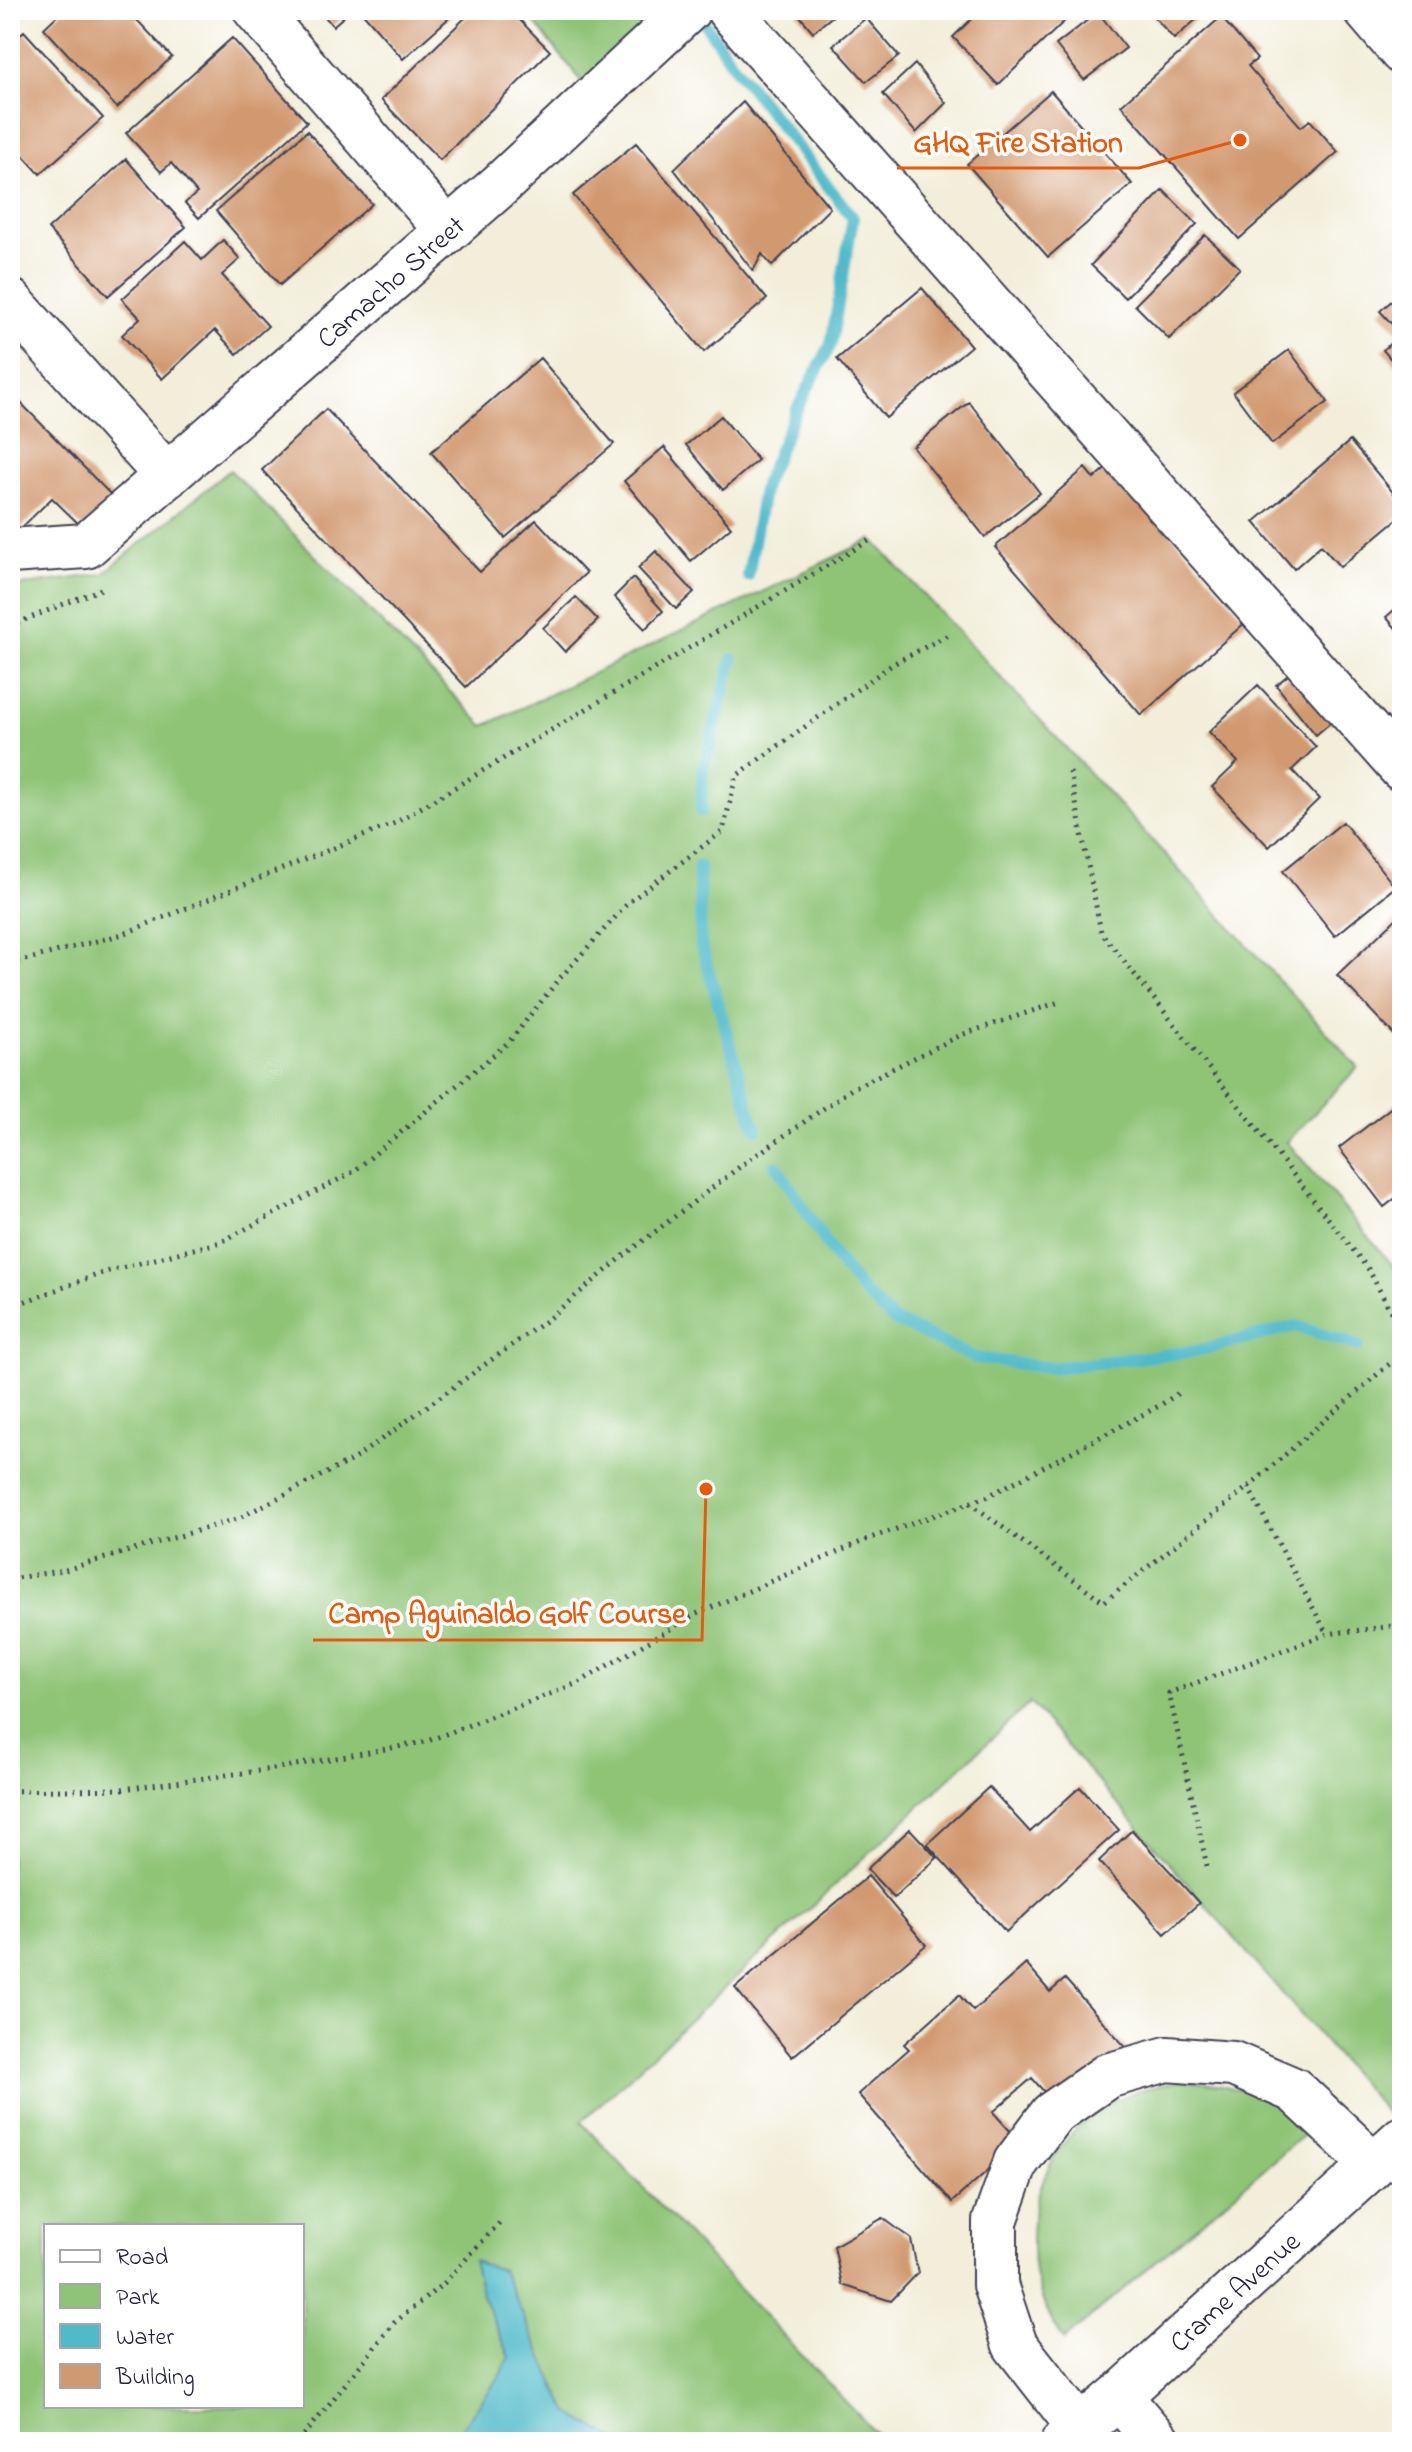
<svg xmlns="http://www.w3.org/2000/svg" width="1412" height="2452" font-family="'Indie Flower',sans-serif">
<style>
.green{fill:#8fc477;stroke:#587359;stroke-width:2;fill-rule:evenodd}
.water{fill:#4fbaca;stroke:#386e82;stroke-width:2}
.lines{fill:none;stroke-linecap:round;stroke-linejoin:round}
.stream{stroke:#4fbaca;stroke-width:12}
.building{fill:#d1996f}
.minor-casing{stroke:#414153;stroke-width:48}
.path{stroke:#414153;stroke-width:5;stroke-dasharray:2 6;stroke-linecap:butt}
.minor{stroke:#fff;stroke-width:44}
.labels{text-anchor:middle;stroke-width:7;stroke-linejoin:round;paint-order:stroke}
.street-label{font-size:28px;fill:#22223b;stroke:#fff}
.leader{fill:none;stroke:#e8590c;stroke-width:3}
.callout-dot{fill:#e8590c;stroke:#fff;stroke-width:3}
.callout-label{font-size:30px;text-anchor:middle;font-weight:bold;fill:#e8590c;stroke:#fff;stroke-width:7;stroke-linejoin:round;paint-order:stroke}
</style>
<rect width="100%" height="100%" fill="#fff"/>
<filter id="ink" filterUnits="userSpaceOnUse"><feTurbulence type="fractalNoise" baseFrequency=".0125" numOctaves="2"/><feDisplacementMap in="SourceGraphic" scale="16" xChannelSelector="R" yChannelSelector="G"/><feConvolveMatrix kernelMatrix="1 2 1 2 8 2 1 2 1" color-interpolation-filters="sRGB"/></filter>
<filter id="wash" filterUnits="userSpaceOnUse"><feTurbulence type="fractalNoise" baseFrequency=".006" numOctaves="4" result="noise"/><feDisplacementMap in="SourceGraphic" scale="32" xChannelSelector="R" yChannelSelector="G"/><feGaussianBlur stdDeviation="1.8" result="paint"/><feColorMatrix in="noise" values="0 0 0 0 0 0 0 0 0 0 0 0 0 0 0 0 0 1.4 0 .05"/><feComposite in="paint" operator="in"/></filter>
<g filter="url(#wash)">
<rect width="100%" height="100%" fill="#f2eeda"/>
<path class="green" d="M524 10H665L584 84Z
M230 470 484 726 872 539 1148 836 1358 1067 1287 1142 1402 1276V2118L1396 2124 1030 1703 581 2122 884 2442H10V587L103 574ZM46 2226H302V2406H46Z
M1180 2081C1235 2084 1268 2093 1309 2130L1064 2340C1009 2264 1025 2152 1110 2103 1132 2091 1156 2086 1180 2081Z"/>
<path class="water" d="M473 2261 502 2270 568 2412 620 2442H451L496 2382 510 2357 482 2295Z"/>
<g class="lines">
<path class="stream" d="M706 25 733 65 853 218 831 344 795 413 764 485 748 576
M701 812 703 771 733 659
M699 866 701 944 752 1119 757 1129
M776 1165 836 1258 863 1292 893 1320 975 1358 1052 1368 1197 1351 1296 1326 1358 1346"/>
</g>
<g id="blocks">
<path class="building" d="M63 10H148L137 20 172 57 117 108 44 28Z
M319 10H351L333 26Z
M360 10H458L403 59Z
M473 10H510L550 51 440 160 381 100Z
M795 10H840L813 32Z
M981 10H1076L998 85 953 37Z
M1148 10H1207L1174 39Z
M1098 12 1126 48 1084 80 1056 45Z
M1221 17 1257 59 1248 66 1301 127 1310 120 1338 152 1239 239 1121 105Z
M866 18 899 56 866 82 833 45Z
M24 31 103 118 40 174 10 141V44Z
M232 38 307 122 199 218 185 203 197 193 171 163 161 172 126 133Z
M915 64 946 103 916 133 883 94Z
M1051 91 1132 184 1048 257 967 164Z
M743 102 830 208 772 266 762 254 753 271 674 169Z
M307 131 372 204 280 285 216 211Z
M636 143 767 299 704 352 573 195Z
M126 159 186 227 108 296 48 229Z
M1163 190 1197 224 1125 298 1091 265Z
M1205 235 1240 268 1169 339 1135 305Z
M223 240 240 259 222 275 268 326 237 354 215 330 162 379 122 335 140 318 122 299 185 241 202 260Z
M922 288 971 346 886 418 837 359Z
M1402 292V372L1383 350 1401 334 1380 311Z
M1289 350 1328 402 1272 444 1233 392Z
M540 358 614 444 505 538 431 452Z
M14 396 115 499 84 529 52 498 10 539V400Z
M969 402 1040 493 985 537 913 447Z
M326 409 480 572 536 520 586 573 466 687 262 470Z
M721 416 758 460 723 490 686 445Z
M1350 441 1402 503V515L1340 567 1321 545 1294 569 1254 522Z
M664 447 731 527 691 561 624 481Z
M1111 464 1247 621 1141 715 995 547 1085 468 1094 479Z
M656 551 694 592 676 609 638 568Z
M633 578 663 611 645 629 614 597Z
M576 597 598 620 565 652 543 628Z
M1402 603V635L1386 617Z
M1298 667 1338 716 1316 735 1276 685Z
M1258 685 1316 747 1292 770 1319 799 1269 847 1212 787 1238 762 1209 732Z
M1343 822 1395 887 1335 936 1283 871Z
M1402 913V1043L1337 975Z
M1402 1099V1193L1384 1207 1339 1148Z
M989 1787 1030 1832 1080 1787 1119 1830 1006 1932 927 1844Z
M910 1829 937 1858 894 1898 867 1869Z
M1132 1830 1199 1903 1165 1934 1099 1861Z
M868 1876 926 1945 792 2057 735 1988Z
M1026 1964 1050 1992 1065 1979 1137 2060 1053 2102 1032 2078 993 2112 1020 2142 952 2202 858 2094 909 2049 904 2044 959 1995 973 2011Z
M883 2218 911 2239 918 2273 891 2301 842 2285 834 2246Z"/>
</g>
</g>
<g filter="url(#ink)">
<use href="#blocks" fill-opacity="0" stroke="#414153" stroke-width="2"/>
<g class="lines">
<g class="minor-casing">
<path id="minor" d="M256 10 447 230
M729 10 1402 769
M1366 10 1402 52
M10 301 167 476
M10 551 86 546 499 186 688 10
M1119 2396 1158 2442
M1080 2428 1015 2345 995 2285V2221L1016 2162 1052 2114 1107 2076 1167 2059 1233 2064 1294 2090 1373 2164
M1064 2442 1119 2396 1402 2139"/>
</g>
<path class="path" d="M10 626 101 589
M1070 772 1101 932 1369 1270 1402 1333
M10 964 123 934 395 823 872 539
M10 1307 105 1272 221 1242 353 1172 509 1042 560 978 629 902 723 831 736 776 893 664 948 635
M1248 1487 1327 1634
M970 1503 1104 1602 1248 1487 1402 1353
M10 1579 65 1570 237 1519 354 1459 548 1319 626 1254 742 1165 853 1088 961 1035 1059 1002
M10 1791 122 1789 273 1769 425 1742 578 1683 694 1615 868 1539 986 1497 1159 1406 1180 1392
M1207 1866 1169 1693 1327 1634 1402 1625
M299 2442 394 2323 444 2283 501 2221"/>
<use href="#minor" class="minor"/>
</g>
</g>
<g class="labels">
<g class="street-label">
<text transform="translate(390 281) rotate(-41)" y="10">Camacho Street</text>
<text transform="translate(1234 2291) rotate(-42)" y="10">Crame Avenue</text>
</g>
</g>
<path class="leader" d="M1240 140L1139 168H897M706 1489L702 1640H313"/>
<g class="callout-dot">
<circle cx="1240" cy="140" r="8"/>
<circle cx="706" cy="1489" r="8"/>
</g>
<g class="callout-label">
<text x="1018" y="152">GHQ Fire Station</text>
<text x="507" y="1623">Camp Aguinaldo Golf Course</text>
</g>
<rect width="1412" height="2452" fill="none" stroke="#fff" stroke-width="40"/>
<rect x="44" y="2224" width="260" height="184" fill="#ffffff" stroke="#a7a7b1" stroke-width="2"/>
<rect x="60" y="2250" width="40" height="12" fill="#ffffff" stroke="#a7a7b1" stroke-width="2"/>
<text x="116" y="2264" font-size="24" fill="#22223b">Road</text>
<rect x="60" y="2284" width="40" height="24" fill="#8fc477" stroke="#a7a7b1" stroke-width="2"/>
<text x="116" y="2304" font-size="24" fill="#22223b">Park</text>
<rect x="60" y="2324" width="40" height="24" fill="#4fbaca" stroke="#a7a7b1" stroke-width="2"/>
<text x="116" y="2344" font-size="24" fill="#22223b">Water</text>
<rect x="60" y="2364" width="40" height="24" fill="#d1996f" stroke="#a7a7b1" stroke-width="2"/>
<text x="116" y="2384" font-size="24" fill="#22223b">Building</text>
</svg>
